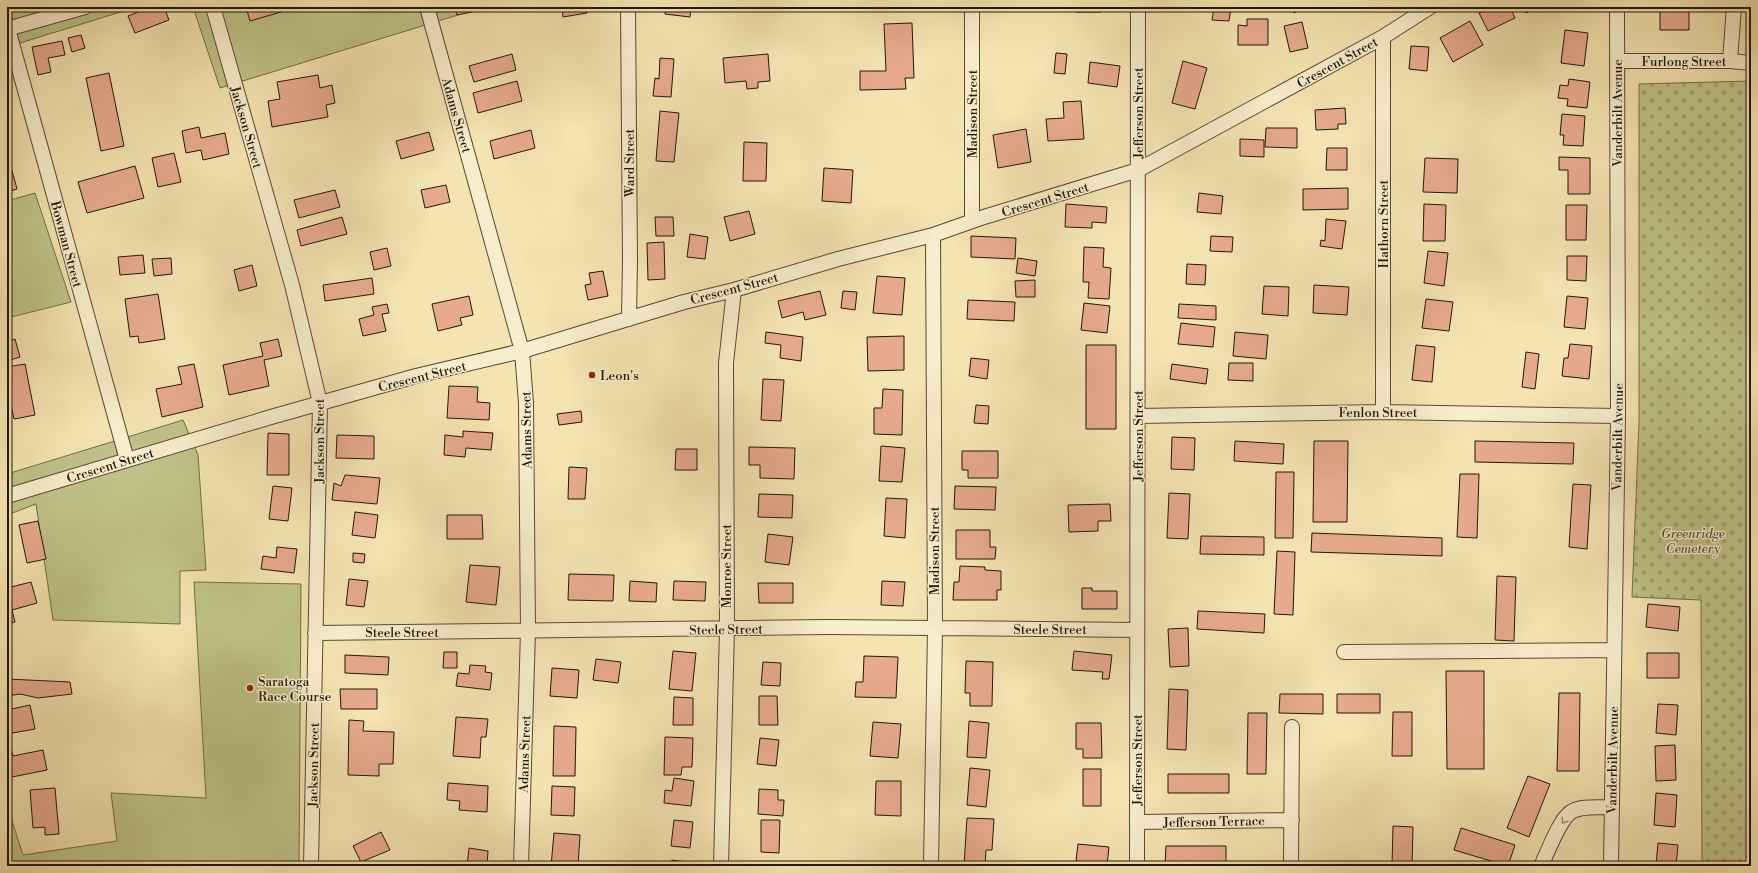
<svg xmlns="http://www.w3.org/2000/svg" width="1758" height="873" font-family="'Libre Bodoni',serif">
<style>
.cemetery{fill:url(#cemetery-stones);stroke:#706d48}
.park{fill:#bfc389;stroke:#706d48}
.building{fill:#e7aa8e;stroke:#221708}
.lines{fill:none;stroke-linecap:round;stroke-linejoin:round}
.minor-casing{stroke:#564a32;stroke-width:16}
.minor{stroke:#f8edcc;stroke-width:14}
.oneway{stroke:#988d74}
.poi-dot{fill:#8f2418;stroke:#f8edcc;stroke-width:1.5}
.labels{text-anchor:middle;stroke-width:3;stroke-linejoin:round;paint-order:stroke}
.street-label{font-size:13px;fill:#221708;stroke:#f8edcc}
.poi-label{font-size:13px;fill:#221708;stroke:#f8edcc;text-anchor:start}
.park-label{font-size:13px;font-style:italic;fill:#595335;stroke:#f8edcc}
</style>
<defs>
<pattern id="cemetery-stones" width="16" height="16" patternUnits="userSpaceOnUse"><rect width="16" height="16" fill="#bfc389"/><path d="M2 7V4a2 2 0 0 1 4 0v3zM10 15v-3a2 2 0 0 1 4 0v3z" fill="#a4a775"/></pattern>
</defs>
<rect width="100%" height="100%" fill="#f4e4b1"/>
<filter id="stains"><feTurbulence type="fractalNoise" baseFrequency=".005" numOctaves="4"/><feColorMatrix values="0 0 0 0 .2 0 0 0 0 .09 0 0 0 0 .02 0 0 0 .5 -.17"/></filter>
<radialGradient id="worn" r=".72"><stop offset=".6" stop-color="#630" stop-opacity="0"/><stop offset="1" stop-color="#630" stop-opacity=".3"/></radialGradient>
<path class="cemetery" d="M1751 81V866H1702L1701 600 1632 597 1639 422V84Z"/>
<path class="park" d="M7 7H137L7 47Z
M193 7H484L220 88Z
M35 193 71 302 7 318V201Z
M183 420 198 455 206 570 180 571V624L53 620 36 504 7 515V474Z
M194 582 301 584 299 866H7V805L23 855 117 841 111 793 206 798Z"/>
<path class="building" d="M151 7H164L169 20 135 33 128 16Z
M246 7H298L250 21Z
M455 7H496L457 15Z
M562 7H586L587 13 563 17Z
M666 7H691L690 17 665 14Z
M1076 7H1101V12H1076Z
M1214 7H1231L1229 21 1212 20Z
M1291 7H1303L1294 13Z
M1375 7H1390V8H1375Z
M1491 7H1510L1515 18 1488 31 1479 13Z
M1523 7H1536L1526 13Z
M1660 9H1689V30H1660Z
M1247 19H1268V45H1238V25L1247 26Z
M1470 21 1483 45 1453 62 1440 38Z
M1302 22 1308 48 1290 52 1284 26Z
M912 23 914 78H905L906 89 860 90V71H886L884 24Z
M1565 30 1588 33 1584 66 1561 63Z
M81 35 85 48 72 52 68 38Z
M62 41 65 55 48 58 51 72 38 75 32 47Z
M1411 46 1429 47 1427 71 1409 69Z
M1056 53 1067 54 1065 74 1054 73Z
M512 54 516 70 474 82 469 66Z
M768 54 770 81 758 82V88L747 89 746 81 725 83 723 58Z
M660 58 674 59 671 97 653 96 655 78 659 79Z
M1183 61 1207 68 1195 109 1172 103Z
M1090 62 1120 66 1117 87 1088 83Z
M109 73 124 146 101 151 86 78Z
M318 75 320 88 332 85 335 103 326 105 328 117 272 127 268 101 280 99 277 82Z
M1569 79 1590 82 1587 108 1567 106 1568 99 1558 98 1560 85 1568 86Z
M517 81 522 101 478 113 473 93Z
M1081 101 1084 139 1048 141 1046 119 1064 118 1063 102Z
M1345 108 1346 124H1338V129L1316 130 1315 110Z
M660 111 679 113 674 162 656 161Z
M1562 114 1585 116 1583 146 1563 145 1564 135H1560Z
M199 127 201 138 225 133 229 154 203 160 201 150 186 153 182 131Z
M1266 128H1297V148L1265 147Z
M1026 129 1031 162 998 168 993 135Z
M531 130 535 148 494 159 490 141Z
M429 132 434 150 401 159 396 141Z
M1240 139 1264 140V157L1240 156Z
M744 142 767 143 766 181H743Z
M1327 148H1347V170H1326Z
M174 153 181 182 158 187 152 158Z
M1559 157 1590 158V194H1568V170H1559Z
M1425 158 1458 159 1457 193 1423 192Z
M135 166 144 198 87 213 78 182Z
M11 167 17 189 7 192V168Z
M824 168 853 170 851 203 822 201Z
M446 185 450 202 425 208 421 190Z
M1348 188V209L1303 210V189Z
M335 190 340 207 299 218 294 200Z
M1199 193 1223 196 1221 214 1197 212Z
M1066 204 1107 207 1106 223 1092 222V228L1065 227Z
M1424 204 1446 205 1445 241H1423Z
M1566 205H1587L1586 240H1566Z
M749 211 755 234 730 241 724 217Z
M342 217 347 234 301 246 297 230Z
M655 217H673L674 236H656Z
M1326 219 1346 221 1342 249 1320 246 1321 240 1325 241Z
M690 234 708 237 705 259 687 257Z
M971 236 1016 238 1015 259 971 257Z
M1211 236 1233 237 1232 252 1210 251Z
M664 242 665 279 648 280 647 243Z
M1084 247 1104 248 1103 267 1111 268 1109 299 1088 298 1089 282H1083Z
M387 248 391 266 374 270 370 252Z
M1428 251 1448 253 1444 286 1424 283Z
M143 255 145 273 120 275 118 257Z
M1567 256H1587L1586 281 1567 280Z
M171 258 172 274 154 276 152 259Z
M1018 258 1037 261 1035 276 1016 273Z
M1187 264 1206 265 1205 285 1186 284Z
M252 265 257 286 239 291 234 270Z
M603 271 608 296 588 300 585 285 591 284 589 273Z
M877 276 905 278 902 315 873 313Z
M372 278 374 294 325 301 323 285Z
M1035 280V297H1016L1015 281Z
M1314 285 1349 287 1347 315 1313 313Z
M1264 286 1289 287 1288 316 1262 314Z
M820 291 826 315 805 320 803 312 782 318 778 301Z
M843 291 857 292 855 310 841 308Z
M158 294 165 339 139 343 138 336 130 337 125 299Z
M469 296 473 315 460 318 462 325 438 331 432 304Z
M1567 296 1588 298 1585 329 1564 327Z
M1426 299 1453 302 1449 331 1422 328Z
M968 300 1015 302 1014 321 967 319Z
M1084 303 1110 306 1107 333 1081 330Z
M387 304 389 313 382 314 386 331 363 336 359 319 374 315 372 307Z
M1179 304 1216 306V320L1178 318Z
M1181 323 1215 327 1213 347 1178 344Z
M766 332 803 337 801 361 780 358 781 345 765 343Z
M1235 332 1268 335 1266 359 1233 356Z
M904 336V370L868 371 867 337Z
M15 339 20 357 7 361V342Z
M278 339 282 356 264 360 269 386 229 395 223 365 263 356 260 343Z
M1570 344 1592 346 1589 379 1562 376 1564 358H1568Z
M1086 345H1116V429H1086Z
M1416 345 1435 347 1432 382 1412 380Z
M1526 352 1539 354 1535 389 1522 387Z
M971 358 989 360 987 379 969 376Z
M1229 363H1253V381L1228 380Z
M25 364 35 415 14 419 11 405 7 406V367Z
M194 364 203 407 162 417 156 389 182 384 178 367Z
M1172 364 1208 369 1206 384 1170 379Z
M763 379 784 380 781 421 761 420Z
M449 386 478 387 477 402 490 403 489 420 447 418Z
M883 389 903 390 902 435 874 434V408H882Z
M976 405 989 406 988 424 974 423Z
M581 411 582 422 559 425 557 414Z
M463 431 493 433 491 450 466 448 465 457 444 455 445 435 463 437Z
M268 433 289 434V475H267Z
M337 435 374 436V459L336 458Z
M1172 437 1195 438 1194 470 1171 469Z
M1235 441 1284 444 1283 464 1234 461Z
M1314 441H1348L1347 522H1313Z
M1475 441 1574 443 1573 464 1475 462Z
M881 446 905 448 902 482 879 481Z
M749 447 795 448 794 479 760 478V465H749Z
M676 449H697V470H675Z
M962 451H998V478H968V470H962Z
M569 467 587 468 585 499H568Z
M1276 472H1294L1293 538H1275Z
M1460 474H1479L1477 538 1457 537Z
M345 475 380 478 377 504 332 500 334 483 341 486Z
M1573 484 1591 485 1587 549 1569 547Z
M273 486 292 488 288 521 269 519Z
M955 486 996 487 995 510 954 509Z
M1169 493 1190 494 1188 539 1167 538Z
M759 494 793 495 792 518 758 517Z
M886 498 907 499 905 538 884 536Z
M1110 504 1111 521H1098V531L1069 532 1068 505Z
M355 512 378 515 375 538 352 535Z
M447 515H482L483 539H447Z
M38 521 46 559 27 563 19 525Z
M956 530H990V547H996L995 559H956Z
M1312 533 1442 538V556L1311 552Z
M768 534 793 537 789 565 765 562Z
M1201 536 1264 537V555L1200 554Z
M277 547 297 549 294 573 261 569 263 556 276 558Z
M1277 551 1295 552 1293 615 1274 614Z
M353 553 365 554 364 563 353 562Z
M470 565 500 567 496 605 466 602Z
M960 566 985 567V570L1001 571V590H997V600H953L954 582H959Z
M569 574 614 575 613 601 568 600Z
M1497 576 1516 577 1514 641 1495 640Z
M349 579 368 581 364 607 346 605Z
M630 581 657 583 656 602 629 601Z
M674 581 706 582 705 601 673 600Z
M882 581 905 582 903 606 881 605Z
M31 582 37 603 12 610 15 622 7 624V588Z
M758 583H793V603H759Z
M1082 588H1092V591H1117V609H1082Z
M1648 604 1680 607 1678 631 1646 627Z
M1198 611 1265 614 1264 633 1197 629Z
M1188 628 1189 666 1170 667 1168 629Z
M673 651 696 653 692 691 669 689Z
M1074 651 1112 655 1109 679H1102L1103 672 1072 670Z
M444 652H457V668H443Z
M1647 653H1679V678H1647Z
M345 655 389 657 388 675 345 673Z
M864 656 898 657 896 698 855 697 856 682H863Z
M596 659 621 662 618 683 593 680Z
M966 661 993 662 992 706H970V693H965Z
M763 662 781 663 780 686 761 685Z
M470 665 486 666 485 672 492 673 490 690 456 686 458 673 469 674Z
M552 668 579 670 577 698 550 696Z
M1446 671H1484V769H1447Z
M7 679 70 682 72 694 38 698 20 694 7 696Z
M340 689H377V709H341Z
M1169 689 1188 690 1186 750 1167 749Z
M1559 693H1580L1579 771H1557Z
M1280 694H1323V714L1279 713Z
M1337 694H1380V713H1337Z
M759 696H777L778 725H759Z
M674 697 693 698V725H673Z
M1658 704 1678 705 1676 735 1656 733Z
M30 705 35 729 7 734V710Z
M1393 712H1412V756H1392Z
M1248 713H1267L1266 774H1247Z
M456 717 488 719 486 737H481L480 758 453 756Z
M349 720 364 721 363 731 394 732 393 764H379V776L348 775Z
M969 721 989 723 986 758 967 757Z
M873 722 901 724 898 758 870 756Z
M1076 723H1101L1102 758H1083V749H1076Z
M554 726 576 727 575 776H553Z
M665 737 693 738 692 767H682L681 775H664Z
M760 738 779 740 776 766 757 764Z
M1675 745 1676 780 1656 781 1655 746Z
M11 748 13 756 43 750 47 770 7 778V749Z
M970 768 990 770 986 807 967 805Z
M1083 769H1101V806H1083Z
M1168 774H1229V793H1168Z
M1528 776 1550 784 1529 837 1507 828Z
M674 778 694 781 691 806 664 803 665 790 672 791Z
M876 781H901V816L875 815Z
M448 783 488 786 487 812 459 810 460 801 447 800Z
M552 786 575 787 574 816 551 815Z
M55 788 59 834 45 835V827L33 828 30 790Z
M759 789 778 790V800H784L783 816 758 814Z
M1656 793 1677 795 1675 827 1654 825Z
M967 818 994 819 992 850H986L985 866H964Z
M674 820 693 822 690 848 671 846Z
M761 820H780L779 853 761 852Z
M1393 826 1413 827 1412 866H1392Z
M1461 828 1515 845 1508 866 1454 850Z
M381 832 390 850 361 862 353 846Z
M554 833 580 835 578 866H551Z
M1658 843 1678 845 1676 866H1656Z
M1078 844 1109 847 1107 865 1076 861Z
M1166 846H1226V865H1165Z
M469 848 488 851 487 866H467Z
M672 860 694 863V866H671Z"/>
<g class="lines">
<g class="minor-casing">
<path id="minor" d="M213 7 292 285 320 403 311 866
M427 7 522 351 526 403 528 631 521 866
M628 7 630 260 629 319
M972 7V221
M7 29 85 7
M8 29 127 460
M1383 37V412
M1617 61H1730L1751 63
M1730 61 1734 7
M1138 416 1383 412 1618 416
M7 496 271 417 416 376 522 351 684 302 734 290 838 259 933 235 984 217 1138 170 1383 37 1430 7
M315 633 828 627 1137 630
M1344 652 1614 650
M1137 822 1292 820
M721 866 727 629 726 363 734 290
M931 866 935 629 933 235
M1137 866 1138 7
M1291 866 1292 727
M1541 866C1548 852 1559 820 1571 812 1581 805 1600 808 1611 807
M1611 866 1618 416 1617 7"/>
</g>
<use href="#minor" class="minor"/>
</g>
<defs><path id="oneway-chevron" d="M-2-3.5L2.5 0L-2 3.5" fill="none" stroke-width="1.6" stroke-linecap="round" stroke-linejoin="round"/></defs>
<use class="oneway" href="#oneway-chevron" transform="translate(1564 821) rotate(124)"/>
<g class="poi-dot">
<circle cx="592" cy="375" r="4"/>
<circle cx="250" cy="688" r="4"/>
</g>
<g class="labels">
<g class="street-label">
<text x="1684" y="66">Furlong Street</text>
<text transform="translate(1337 62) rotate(-29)" y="5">Crescent Street</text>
<text transform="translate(1138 113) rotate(-90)" y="5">Jefferson Street</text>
<text transform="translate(1617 113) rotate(-90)" y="5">Vanderbilt Avenue</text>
<text transform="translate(972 114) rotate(-90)" y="5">Madison Street</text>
<text transform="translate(457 115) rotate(74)" y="5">Adams Street</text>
<text transform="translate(247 127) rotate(74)" y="5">Jackson Street</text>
<text transform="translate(629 163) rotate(-90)" y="5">Ward Street</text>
<text transform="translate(1045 199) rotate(-17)" y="5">Crescent Street</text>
<text transform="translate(1383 224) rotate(-90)" y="5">Hathorn Street</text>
<text transform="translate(67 244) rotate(75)" y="5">Bowman Street</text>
<text transform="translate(734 288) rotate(-15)" y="5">Crescent Street</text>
<text transform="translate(422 376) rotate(-14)" y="5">Crescent Street</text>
<text x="1378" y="417">Fenlon Street</text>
<text transform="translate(526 430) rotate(-91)" y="5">Adams Street</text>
<text transform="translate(1138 436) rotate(-90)" y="5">Jefferson Street</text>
<text transform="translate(1617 437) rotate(-89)" y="5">Vanderbilt Avenue</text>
<text transform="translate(319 441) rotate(-90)" y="5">Jackson Street</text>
<text transform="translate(110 465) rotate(-17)" y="5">Crescent Street</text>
<text transform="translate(934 551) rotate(-90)" y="5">Madison Street</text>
<text transform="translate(726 566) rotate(-90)" y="5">Monroe Street</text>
<text transform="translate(726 629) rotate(-1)" y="5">Steele Street</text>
<text x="1050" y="634">Steele Street</text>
<text x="402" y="637">Steele Street</text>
<text transform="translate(524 754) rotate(-88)" y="5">Adams Street</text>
<text transform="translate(1137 760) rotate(-90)" y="5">Jefferson Street</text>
<text transform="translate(1612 760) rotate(-89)" y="5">Vanderbilt Avenue</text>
<text transform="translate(313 765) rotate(-89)" y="5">Jackson Street</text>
<text transform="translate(1214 821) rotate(-1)" y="5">Jefferson Terrace</text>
</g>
<g class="poi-label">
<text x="600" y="380">Leon's</text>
<text x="258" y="686">Saratoga<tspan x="258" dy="15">Race Course</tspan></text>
</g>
<g class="park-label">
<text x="1693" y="538">Greenridge<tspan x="1693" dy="15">Cemetery</tspan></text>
</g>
</g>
<rect width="1758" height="873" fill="none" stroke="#f4e4b1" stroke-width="24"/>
<rect x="8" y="8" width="1742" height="857" fill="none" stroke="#221708" stroke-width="2"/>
<rect x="12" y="12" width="1734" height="849" fill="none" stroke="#221708"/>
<rect width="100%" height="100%" filter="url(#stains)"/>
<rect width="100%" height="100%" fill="url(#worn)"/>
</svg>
